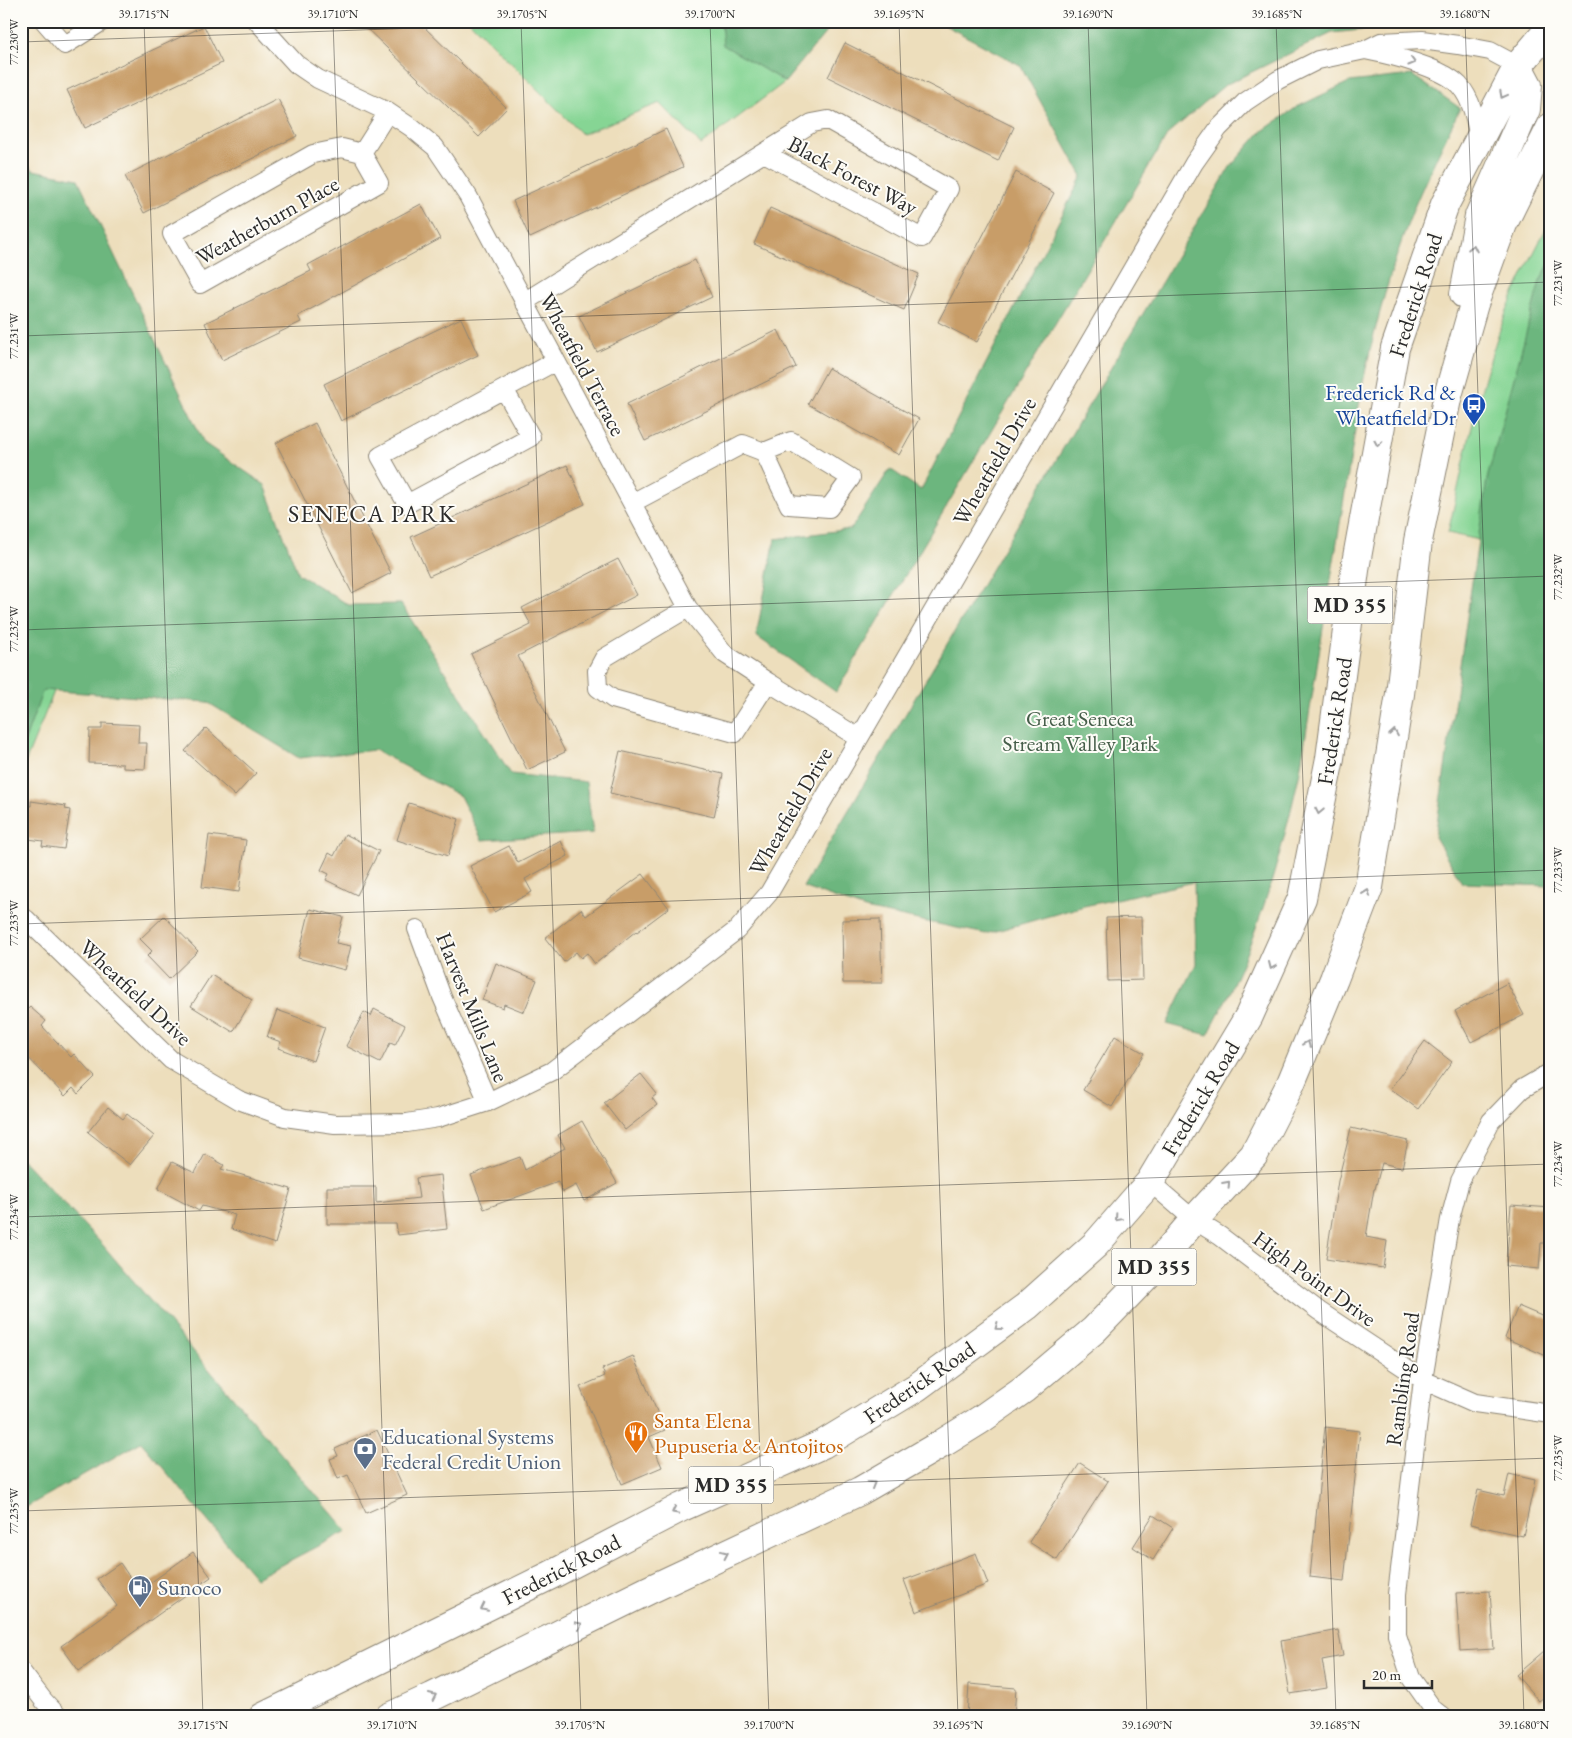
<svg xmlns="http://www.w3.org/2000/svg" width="1572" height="1738" font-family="'EB Garamond',serif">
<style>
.green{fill:#86d594;stroke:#588060}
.forest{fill:#6cb67e;stroke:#4c7054}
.building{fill:#c89d68}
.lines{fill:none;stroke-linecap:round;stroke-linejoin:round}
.minor-casing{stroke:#8c8474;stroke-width:20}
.primary-casing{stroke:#8c8474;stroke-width:30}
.minor{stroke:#fff;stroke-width:18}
.primary{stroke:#fff;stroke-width:28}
.oneway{stroke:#a0a0a0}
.ticks{fill:none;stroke:#2b2b2b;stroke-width:1;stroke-opacity:0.45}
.labels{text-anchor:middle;stroke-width:4;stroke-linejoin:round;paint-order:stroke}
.shield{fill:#fdfcf7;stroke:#6a6a68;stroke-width:1}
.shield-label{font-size:21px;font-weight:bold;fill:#2b2b2b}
.street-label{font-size:22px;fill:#2b2b2b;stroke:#fdfcf7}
.transit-label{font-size:22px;fill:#164399;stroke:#fdfcf7;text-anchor:end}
.park-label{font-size:22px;fill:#465e4a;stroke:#fdfcf7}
.food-label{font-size:22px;fill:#c56008;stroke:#fdfcf7;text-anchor:start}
.service-label{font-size:22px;fill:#4e5e75;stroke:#fdfcf7;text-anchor:start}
.neighbourhood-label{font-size:24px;letter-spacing:1px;fill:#2b2b2b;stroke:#fdfcf7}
.neatline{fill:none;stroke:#2b2b2b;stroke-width:2}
.ticks-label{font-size:12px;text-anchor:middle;fill:#2b2b2b}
</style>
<rect width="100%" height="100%" fill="#fdfcf7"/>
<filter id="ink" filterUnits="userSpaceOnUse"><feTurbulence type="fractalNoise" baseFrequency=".02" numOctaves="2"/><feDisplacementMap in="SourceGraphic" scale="10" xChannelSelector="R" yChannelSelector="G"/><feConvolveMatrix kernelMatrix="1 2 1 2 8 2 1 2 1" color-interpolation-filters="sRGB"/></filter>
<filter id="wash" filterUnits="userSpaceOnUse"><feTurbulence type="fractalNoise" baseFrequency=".0096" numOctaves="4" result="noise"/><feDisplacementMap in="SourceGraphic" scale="20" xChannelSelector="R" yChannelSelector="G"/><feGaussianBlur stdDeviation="1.12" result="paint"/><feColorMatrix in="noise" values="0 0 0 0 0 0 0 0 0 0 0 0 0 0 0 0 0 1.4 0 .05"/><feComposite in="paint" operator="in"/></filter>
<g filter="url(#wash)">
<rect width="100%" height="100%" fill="#eddebc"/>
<path class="green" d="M469 21H721L724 45 785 82 701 145 660 103 582 134Z
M1551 219V556L1448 533C1466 454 1481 373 1512 298 1524 271 1538 245 1551 219Z
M21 642 68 657 21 773Z"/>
<path class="forest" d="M721 21H835L785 82 723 45Z
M937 21H1445L1332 33 1225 85 1168 134 836 692 756 636 775 539 851 529 890 469 921 490 1082 176 1020 65Z
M1412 75 1460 108C1445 140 1429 172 1415 205 1392 263 1375 325 1362 387L1300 771C1279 866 1254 950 1208 1035L1167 1024 1196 964 1194 882 1084 906 986 934 865 909 803 887 1230 167 1261 132 1297 107 1349 82Z
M21 159 33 170 78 179 204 443 265 485 298 574 349 605 401 604 511 774 586 782 593 833 482 840 460 796 375 750 299 758 207 702 43 690 21 751Z
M1551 261V886L1462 883 1435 837 1487 479 1540 281Z
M21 1158 101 1243 347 1531 256 1578 141 1442 21 1510Z"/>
<g id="blocks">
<path class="building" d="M359 21H418L507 108 479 137Z
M204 26 222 63 85 128 67 90Z
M845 43 1014 127 998 161 828 77Z
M278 99 297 136 144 213 125 176Z
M666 129 683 167 530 238 513 201Z
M1016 172 1054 193 977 342 938 322Z
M421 204 440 239 298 316 301 322 222 360 205 323 311 271 308 265Z
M770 208 919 274 904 310 754 244Z
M695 260 712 297 597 352 579 316Z
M461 318 478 355 341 421 324 384Z
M778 330 796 367 645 441 627 404Z
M828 368 919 419 899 455 808 404Z
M315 423 391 573 352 593 276 443Z
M567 465 585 504 429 576 411 537Z
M618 559 637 595 518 656 565 752 527 770 471 654 531 625 522 608Z
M102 723 139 725 138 743H147L145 769 123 768V764L89 763 90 729H102Z
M206 728 256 773 235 796 185 751Z
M620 751 723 774 714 817 610 793Z
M31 801 66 806 65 809 70 810 64 849 42 846 43 841 21 838V805L31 806Z
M409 803 459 819 448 856 397 840Z
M345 834 379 851 357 895 326 880 329 874 321 870 329 853 334 856Z
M209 835 246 840 239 892 202 887Z
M561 841 568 856 525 879 532 892 494 912 470 866 509 846 518 863Z
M643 874 669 908 637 932 636 931 595 964 587 953 581 958 576 952 564 962 545 938 581 909 586 916Z
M310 909 343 917 336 943 351 946 345 970 298 958Z
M164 916 198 951 169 979 147 956 152 951 140 939Z
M1141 917 1143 980 1108 981 1106 918Z
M880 919 882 983H843L842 920Z
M496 963 537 980 524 1012 504 1004 503 1008 482 1000Z
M211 975 252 1000 233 1032 191 1006Z
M1507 983 1524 1015 1471 1042 1455 1011Z
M30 1007 46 1021 42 1026 71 1057 74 1054 95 1077 78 1094 73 1088 65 1096 21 1050V1016Z
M374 1009 405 1025 395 1045 390 1043 380 1063 346 1046 364 1012 371 1016Z
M277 1010 325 1027 313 1061 278 1048 281 1042 267 1037Z
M1115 1036 1144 1053 1112 1107 1083 1090Z
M1425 1041 1452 1062 1418 1109 1390 1089Z
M641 1074 657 1094 652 1098 657 1105 625 1130 604 1103Z
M108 1107 123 1119 127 1114 154 1136 130 1165 88 1132Z
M582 1121 617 1183 584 1201 576 1185 563 1192 558 1182 484 1209 471 1175 520 1157 525 1170 565 1148 558 1135Z
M1351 1128 1408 1141 1402 1168 1382 1163 1375 1189H1374L1366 1237 1387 1241 1383 1268 1326 1259 1338 1181Z
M205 1154 224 1165 221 1169 291 1189 275 1244 231 1229 235 1215 202 1206 199 1211 158 1189 172 1162 195 1173Z
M441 1175 447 1229 398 1235 396 1224H327V1187H376V1203L419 1198 416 1178Z
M1511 1205 1551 1208V1243H1541L1539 1269 1506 1266Z
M1518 1306 1551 1320V1358L1505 1338Z
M633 1356 665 1430 649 1437 662 1467 622 1484 580 1387 605 1376 602 1369Z
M1325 1427 1360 1431 1344 1581 1310 1577Z
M377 1430 407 1495 366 1513 348 1475 338 1479 330 1459 338 1456 335 1449Z
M1080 1463 1108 1481 1057 1560 1029 1542Z
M1509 1474 1535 1480 1523 1536 1470 1524 1478 1490 1504 1496Z
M1153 1515 1173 1528 1153 1560 1133 1547Z
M193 1552 211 1577 79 1671 61 1646 117 1606 97 1579 120 1563 139 1591Z
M976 1553 988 1584 916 1612 904 1580Z
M1490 1591 1494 1649 1460 1651 1456 1593Z
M1338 1630 1343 1656 1322 1660 1327 1688 1290 1694 1281 1641Z
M1551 1645V1691L1539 1701 1516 1675Z
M969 1684 1016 1688 1014 1717H967Z"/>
</g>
</g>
<g filter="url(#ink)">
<use href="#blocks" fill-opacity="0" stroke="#8c8474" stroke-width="1"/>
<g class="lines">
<g class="minor-casing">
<path id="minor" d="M44 21 65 45 103 21
M257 21 296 64 318 79 388 112 412 128 435 147 468 196 688 608 725 654 768 682 859 738
M1365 50C1390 55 1442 67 1459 85 1472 99 1476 121 1479 139
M362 153 379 183 200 284 172 234 313 154 342 148 362 153 388 112
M524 302 812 123 828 120 949 189 922 238 764 153
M504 389 531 437 407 504 380 456 556 361
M632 503 743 444 764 452 791 441 851 478 829 508 789 505 764 452
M688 608 604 658 597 671 598 688 613 699 735 733 768 682
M21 916 26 919 171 1060 239 1100 285 1117 335 1124 407 1123 438 1118 488 1102 552 1071 737 930 769 893 1194 163 1218 129 1245 102 1278 80 1318 60 1365 50 1381 42 1422 40 1458 45 1490 51 1518 66
M417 929 442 997 488 1102
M1150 1182 1194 1220 1220 1236 1319 1311 1423 1380 1475 1403 1551 1414
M21 1671 44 1701 59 1717
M1443 1717 1433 1709 1411 1678 1397 1635V1594L1423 1380 1450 1219 1460 1181 1491 1121 1522 1089 1551 1072"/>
</g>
<g class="primary-casing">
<path id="primary" d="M1464 294 1479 216 1526 109 1528 85 1518 66
M263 1717 551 1575 682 1507 823 1444 917 1387 1027 1306 1096 1244 1150 1182 1249 1016 1302 898 1330 758 1356 563 1395 348 1445 204 1518 66 1551 27
M389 1717 432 1697 649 1590 860 1491 943 1443 980 1420 1024 1389 1094 1330 1148 1274 1194 1220 1254 1155 1291 1083 1334 979 1369 887 1400 694 1418 541 1447 399 1474 304 1503 224 1551 127"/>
</g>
<use href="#minor" class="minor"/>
<use href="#primary" class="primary"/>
</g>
<defs><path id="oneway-chevron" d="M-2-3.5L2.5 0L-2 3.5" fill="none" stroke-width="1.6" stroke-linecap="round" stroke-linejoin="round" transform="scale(1.25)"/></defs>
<g class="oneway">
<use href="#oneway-chevron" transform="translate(1412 62) rotate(16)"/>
<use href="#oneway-chevron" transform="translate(1503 95) rotate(118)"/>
<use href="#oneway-chevron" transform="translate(1473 248) rotate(-78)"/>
<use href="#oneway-chevron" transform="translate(1378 443) rotate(100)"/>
<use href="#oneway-chevron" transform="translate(1394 733) rotate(-81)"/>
<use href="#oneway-chevron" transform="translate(1319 811) rotate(101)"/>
<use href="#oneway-chevron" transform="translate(1367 893) rotate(-71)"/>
<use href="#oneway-chevron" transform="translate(1272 966) rotate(114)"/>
<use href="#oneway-chevron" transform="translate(1307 1044) rotate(-67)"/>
<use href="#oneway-chevron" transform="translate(1227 1184) rotate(-48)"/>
<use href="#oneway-chevron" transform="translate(1118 1218) rotate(131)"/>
<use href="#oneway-chevron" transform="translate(998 1327) rotate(144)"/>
<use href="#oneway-chevron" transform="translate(872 1484) rotate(-30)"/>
<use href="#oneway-chevron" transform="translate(675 1511) rotate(153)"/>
<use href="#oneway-chevron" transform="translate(725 1554) rotate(-25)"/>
<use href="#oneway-chevron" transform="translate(484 1608) rotate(154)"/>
<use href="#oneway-chevron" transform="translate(579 1625) rotate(-26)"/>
<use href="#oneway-chevron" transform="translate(433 1696) rotate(-25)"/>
</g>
</g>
<path class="ticks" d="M144 21 203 1717M333 21 392 1717M521 21 581 1717M710 21 769 1717M899 21 958 1717M1088 21 1147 1717M1276 21 1336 1717M1465 21 1524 1717M21 42 615 21M21 336 1551 282M21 630 1551 576M21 924 1551 870M21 1217 1551 1164M21 1511 1551 1458"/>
<defs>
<g id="bus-pin" transform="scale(1.25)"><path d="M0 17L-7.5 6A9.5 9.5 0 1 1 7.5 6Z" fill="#1a4fb4" stroke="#fdfcf7"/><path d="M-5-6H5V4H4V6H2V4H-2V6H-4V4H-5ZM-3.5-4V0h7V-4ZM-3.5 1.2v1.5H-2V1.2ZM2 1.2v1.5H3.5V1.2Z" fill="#fff"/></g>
<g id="restaurant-pin" transform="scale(1.25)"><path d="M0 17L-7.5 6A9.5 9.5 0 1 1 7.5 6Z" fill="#e8710a" stroke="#fdfcf7"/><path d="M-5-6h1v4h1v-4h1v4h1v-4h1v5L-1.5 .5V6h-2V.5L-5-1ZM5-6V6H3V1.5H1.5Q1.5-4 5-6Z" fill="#fff"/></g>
<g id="bank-pin" transform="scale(1.25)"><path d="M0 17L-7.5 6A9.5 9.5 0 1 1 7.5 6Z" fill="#5c6f8a" stroke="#fdfcf7"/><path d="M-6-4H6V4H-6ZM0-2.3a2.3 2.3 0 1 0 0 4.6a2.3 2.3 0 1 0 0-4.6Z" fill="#fff"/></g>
<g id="fuel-pin" transform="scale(1.25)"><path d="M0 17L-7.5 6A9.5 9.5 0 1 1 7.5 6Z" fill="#5c6f8a" stroke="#fdfcf7"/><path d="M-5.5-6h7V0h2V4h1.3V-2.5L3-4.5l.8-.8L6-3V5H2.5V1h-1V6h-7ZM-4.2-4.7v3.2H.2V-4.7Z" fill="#fff"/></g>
</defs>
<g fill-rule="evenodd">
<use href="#bus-pin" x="1474" y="405"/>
<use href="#restaurant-pin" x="636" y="1433"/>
<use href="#bank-pin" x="365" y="1449"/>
<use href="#fuel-pin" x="140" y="1587"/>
</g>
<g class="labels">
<g class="shield">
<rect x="1307.5" y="586.5" width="85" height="37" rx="4"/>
<rect x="1111.5" y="1248.5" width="85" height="37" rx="4"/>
<rect x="688.5" y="1466.5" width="85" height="37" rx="4"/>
</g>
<g class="shield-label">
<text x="1350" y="612">MD 355</text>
<text x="1154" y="1274">MD 355</text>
<text x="731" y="1492">MD 355</text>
</g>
<g class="street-label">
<text transform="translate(853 175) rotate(28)" y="8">Black Forest Way</text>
<text transform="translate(267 220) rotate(-29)" y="8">Weatherburn Place</text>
<text transform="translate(1415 295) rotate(-72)" y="8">Frederick Road</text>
<text transform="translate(583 364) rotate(62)" y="8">Wheatfield Terrace</text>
<text transform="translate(994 461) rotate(-60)" y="8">Wheatfield Drive</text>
<text transform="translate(1334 721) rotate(-81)" y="8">Frederick Road</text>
<text transform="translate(790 811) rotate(-60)" y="8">Wheatfield Drive</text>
<text transform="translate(136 992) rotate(43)" y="8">Wheatfield Drive</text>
<text transform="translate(473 1007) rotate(68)" y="8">Harvest Mills Lane</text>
<text transform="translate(1200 1098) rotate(-59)" y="8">Frederick Road</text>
<text transform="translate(1315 1278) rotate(36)" y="8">High Point Drive</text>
<text transform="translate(1402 1379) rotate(-82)" y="8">Rambling Road</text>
<text transform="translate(919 1382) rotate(-34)" y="8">Frederick Road</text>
<text transform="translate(561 1569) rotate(-27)" y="8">Frederick Road</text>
</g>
<g class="transit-label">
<text x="1456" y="400">Frederick Rd &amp;<tspan x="1456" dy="25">Wheatfield Dr</tspan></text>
</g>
<g class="park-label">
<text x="1080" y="726">Great Seneca<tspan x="1080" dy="25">Stream Valley Park</tspan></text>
</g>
<g class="food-label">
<text x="654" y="1428">Santa Elena<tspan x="654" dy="25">Pupuseria &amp; Antojitos</tspan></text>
</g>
<g class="service-label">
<text x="382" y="1444">Educational Systems<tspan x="382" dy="25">Federal Credit Union</tspan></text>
<text x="158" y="1595">Sunoco</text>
</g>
<g class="neighbourhood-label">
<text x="372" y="522">SENECA PARK</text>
</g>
</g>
<rect width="1572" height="1738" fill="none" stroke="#fdfcf7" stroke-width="55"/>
<path d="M1364 1680v8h68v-8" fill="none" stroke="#2b2b2b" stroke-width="2.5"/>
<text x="1372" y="1680" font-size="15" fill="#2b2b2b" stroke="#fdfcf7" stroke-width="4" paint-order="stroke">20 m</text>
<rect x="28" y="28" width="1516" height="1682" class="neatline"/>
<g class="ticks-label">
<text x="144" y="18">39.1715°N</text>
<text x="333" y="18">39.1710°N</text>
<text x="522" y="18">39.1705°N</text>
<text x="710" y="18">39.1700°N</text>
<text x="899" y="18">39.1695°N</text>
<text x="1088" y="18">39.1690°N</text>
<text x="1277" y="18">39.1685°N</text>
<text x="1465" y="18">39.1680°N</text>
<text transform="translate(14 42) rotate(-90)" y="4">77.230°W</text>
<text transform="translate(1558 283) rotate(-90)" y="4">77.231°W</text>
<text transform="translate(14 336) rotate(-90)" y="4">77.231°W</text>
<text transform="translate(1558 577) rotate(-90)" y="4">77.232°W</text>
<text transform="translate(14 629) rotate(-90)" y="4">77.232°W</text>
<text transform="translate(1558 870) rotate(-90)" y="4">77.233°W</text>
<text transform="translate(14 923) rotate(-90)" y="4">77.233°W</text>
<text transform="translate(1558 1164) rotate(-90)" y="4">77.234°W</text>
<text transform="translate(14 1217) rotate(-90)" y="4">77.234°W</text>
<text transform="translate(1558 1458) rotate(-90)" y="4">77.235°W</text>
<text transform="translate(14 1511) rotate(-90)" y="4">77.235°W</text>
<text x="203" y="1729">39.1715°N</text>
<text x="392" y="1729">39.1710°N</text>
<text x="580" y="1729">39.1705°N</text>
<text x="769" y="1729">39.1700°N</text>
<text x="958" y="1729">39.1695°N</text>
<text x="1147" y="1729">39.1690°N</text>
<text x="1335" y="1729">39.1685°N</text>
<text x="1524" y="1729">39.1680°N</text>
</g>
</svg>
